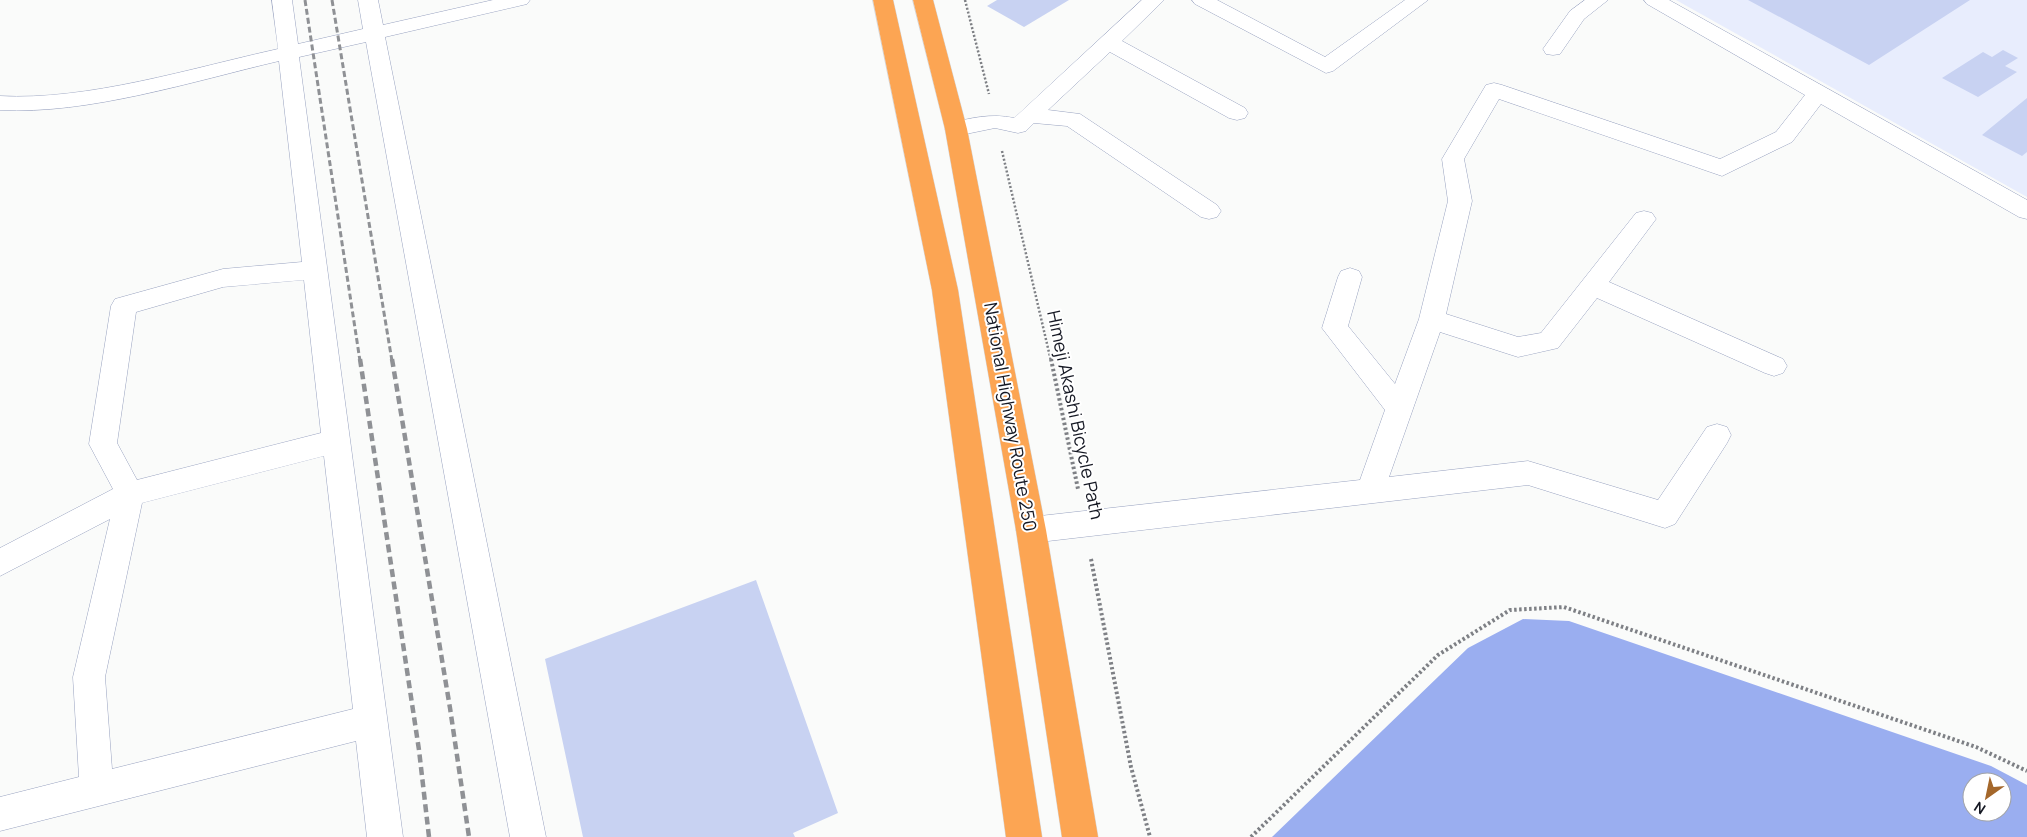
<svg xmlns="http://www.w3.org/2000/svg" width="2027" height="837" font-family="Manrope,sans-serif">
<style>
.built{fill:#e8edfd}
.water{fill:#9aaef0;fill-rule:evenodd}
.building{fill:#c8d2f2}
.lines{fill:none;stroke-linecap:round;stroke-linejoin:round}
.minor-casing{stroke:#98a2c0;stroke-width:1}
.highway-casing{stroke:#d5d5d7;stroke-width:1}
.path-far1{stroke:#7e8085;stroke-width:2.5;stroke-dasharray:2 2;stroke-linecap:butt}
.path{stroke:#7e8085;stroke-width:4;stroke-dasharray:2.5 2.5;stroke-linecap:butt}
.minor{fill:#fff;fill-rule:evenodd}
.highway{fill:#fca553;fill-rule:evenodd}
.rail-far1{stroke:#8f9195;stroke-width:3;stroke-dasharray:6 3;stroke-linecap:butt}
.rail{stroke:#8f9195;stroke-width:4.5;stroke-dasharray:8 4.5;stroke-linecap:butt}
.labels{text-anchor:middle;stroke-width:4;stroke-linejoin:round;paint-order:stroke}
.street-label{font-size:18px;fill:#151823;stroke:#fff}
</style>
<rect width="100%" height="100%" fill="#fafbfa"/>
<path class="built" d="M1676 0H2027V197Z"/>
<path class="water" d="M1523 619 1569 621 1991 766 2027 785V837H1272L1468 648ZM1972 782H2002V812H1972Z"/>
<path class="building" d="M997 0H1069L1024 27 987 6Z
M1748 0H1970L1869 65Z
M2003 50 2018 58 2005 66 2017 72 1978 97 1942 78 1983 52 1992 57Z
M2027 98V152L2022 156 1982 135Z
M756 580 838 813 793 833 795 837H583L545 659Z"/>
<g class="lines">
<g class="minor-casing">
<path id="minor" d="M272 0H292L298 44 363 29 358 0H378L383 25 493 0H530L527 4 385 37 546 837H510L366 42 299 57 403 837H367L356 741 0 831V797L79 777 73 677 110 519 0 576V548L113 489 89 444 111 306 115 299 223 269 302 262 279 61C194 81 87 115 0 110V96C87 101 192 68 278 49ZM304 280 321 433 137 480 117 443 136 312 223 287ZM324 456 353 709 112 769 105 677 142 503Z
M1142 0H1164L1122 41 1245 108 1248 113 1245 118 1237 120 1229 118 1110 52 1048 110 1080 114 1217 205 1221 211 1217 217 1209 219 1201 217 1067 126 1034 123 1026 131 1018 133 995 128 956 136 948 134 945 129 948 124C970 118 991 113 1014 118Z
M1192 0H1217L1325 57 1405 0H1428L1333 71 1326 73 1195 4Z
M1585 0H1608L1584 19 1560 54 1553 55 1546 54 1543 49 1570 11Z
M1644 0H1669L2027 200V219L2019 217 1821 104 1792 142 1722 176 1499 99 1464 159 1472 201 1446 314 1518 337 1541 333 1636 213 1644 211 1652 213 1656 219 1609 282 1783 359 1787 366 1783 373 1774 376 1765 373 1597 298 1558 348 1518 357 1440 332 1389 477 1528 461 1658 500 1707 427 1717 424 1727 427 1731 435 1727 443 1675 524 1665 528 1528 485 1031 543 1021 539 1016 530 1021 521 1031 517 1360 480 1385 410 1322 328 1338 277 1341 271 1350 268 1359 271 1362 277 1348 326 1395 384 1419 319 1448 201 1442 159 1486 85 1494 83 1502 85 1720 159 1776 132 1805 95 1647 4Z"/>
</g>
<g class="highway-casing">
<path id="highway" d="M873 0H893L958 290 1042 837H1006L932 290Z
M913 0H933L967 129 1046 530 1098 837H1062L1016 530 945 129Z"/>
</g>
<path class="path-far1" d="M965 0 989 94
M1002 151 1051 361"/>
<path class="path" d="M1051 359 1078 489
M1091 559 1131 767 1150 837
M1251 837 1438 655 1510 610 1564 607 1976 747 2027 771"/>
<use href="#minor" class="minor"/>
<use href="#highway" class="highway"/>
<path class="rail-far1" d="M305 0 360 361
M332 0 392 361"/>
<path class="rail" d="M360 359 419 750 429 837
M392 359 450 708 469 837"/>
</g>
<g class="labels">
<g class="street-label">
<text transform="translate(1075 415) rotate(78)" y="6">Himeji Akashi Bicycle Path</text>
<text transform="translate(1010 417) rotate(80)" y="6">National Highway Route 250</text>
</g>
</g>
<g transform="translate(1987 797) rotate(213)"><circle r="24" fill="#ffffff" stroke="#a1a3a7"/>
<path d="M0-4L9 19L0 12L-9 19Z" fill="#a4672b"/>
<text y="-8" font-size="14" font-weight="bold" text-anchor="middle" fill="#151823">N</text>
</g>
</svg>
